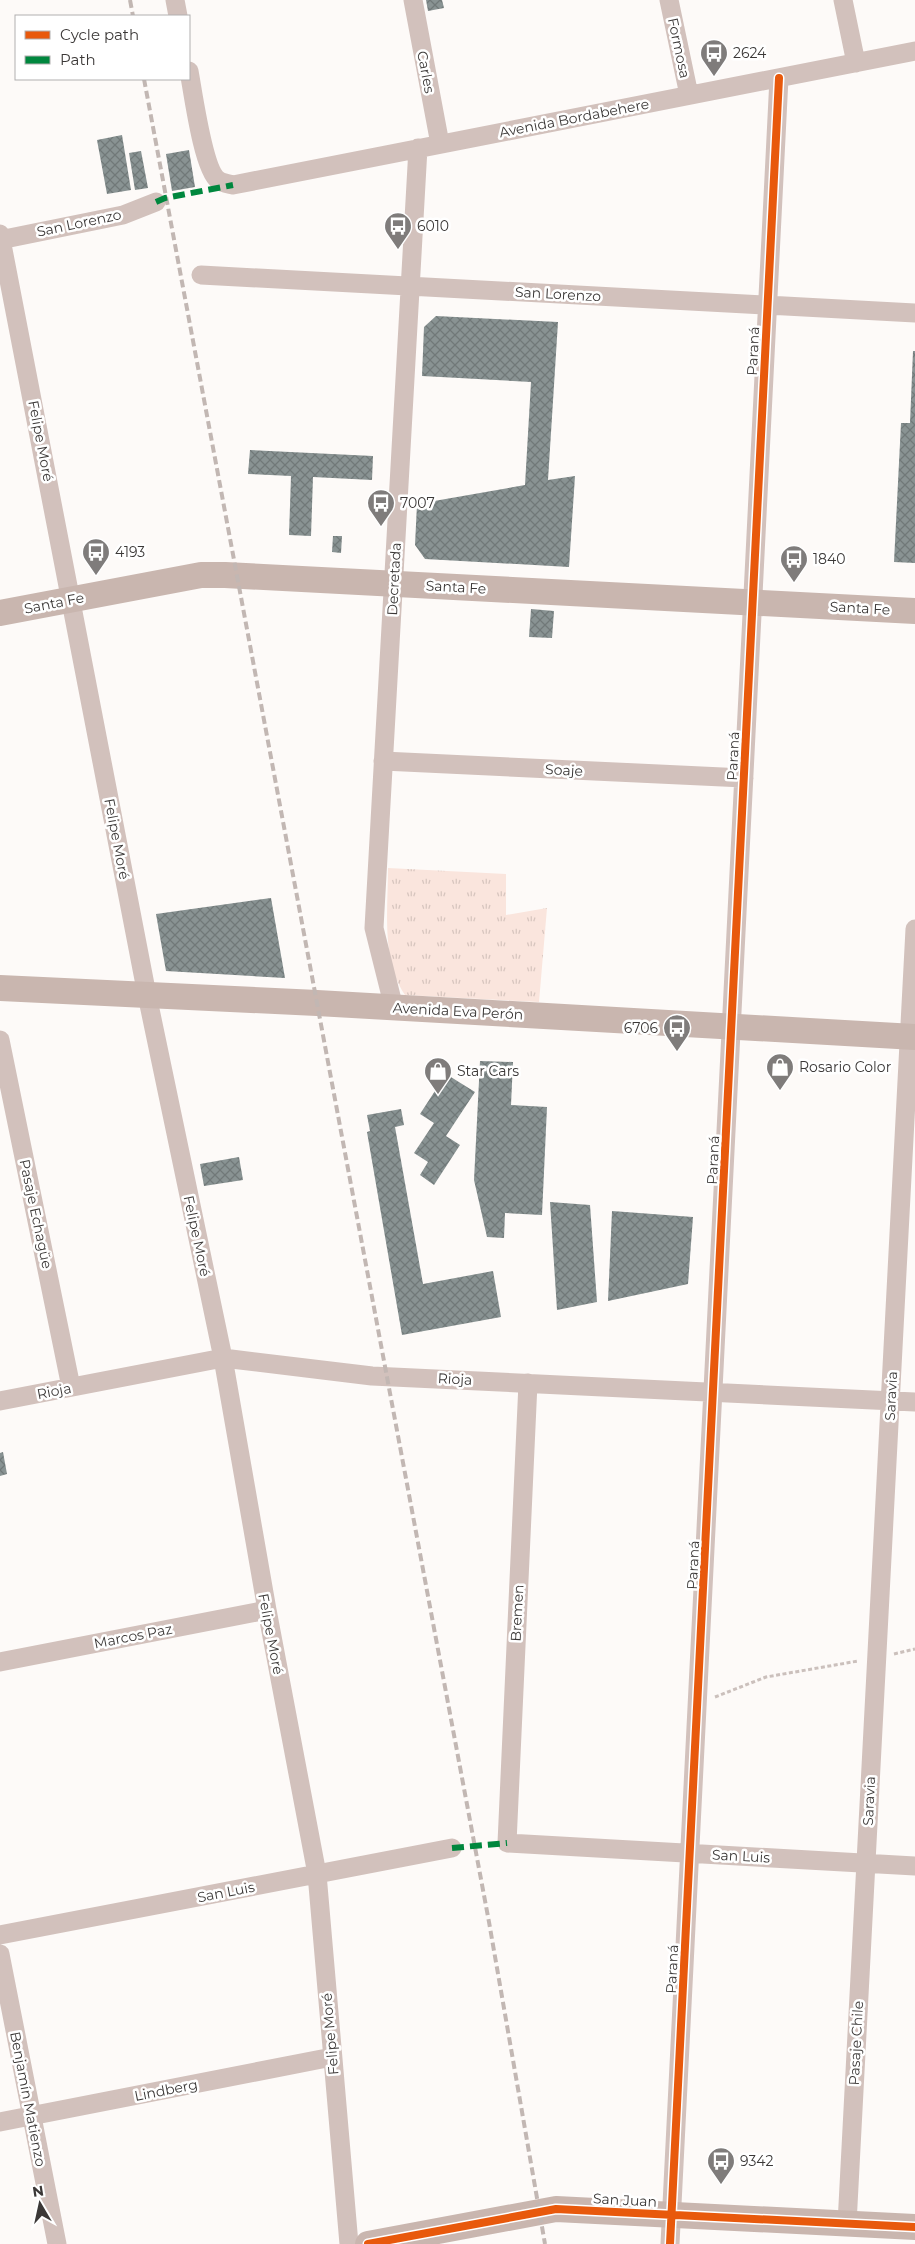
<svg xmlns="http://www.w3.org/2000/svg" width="915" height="2244" font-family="Montserrat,sans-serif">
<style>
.park{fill:url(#park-tufts)}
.building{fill:url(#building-cross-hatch)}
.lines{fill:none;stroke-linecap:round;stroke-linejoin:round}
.path{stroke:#cbc0bc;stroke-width:3;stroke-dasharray:4 2.5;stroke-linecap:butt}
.minor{stroke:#d2c1bc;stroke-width:19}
.secondary{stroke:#c9b6af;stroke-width:26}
.rail{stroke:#c2b7b3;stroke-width:4;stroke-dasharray:8 4;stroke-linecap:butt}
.quiet{stroke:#00873e;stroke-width:6;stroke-dasharray:12 6;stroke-linecap:butt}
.cycleway-casing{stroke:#fff;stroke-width:11}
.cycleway{stroke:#e8590c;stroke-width:8}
.labels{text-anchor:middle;stroke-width:5;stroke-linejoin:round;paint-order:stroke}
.street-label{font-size:14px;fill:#3b3837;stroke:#fff}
.poi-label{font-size:14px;fill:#3b3837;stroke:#fff;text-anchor:start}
</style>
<defs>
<pattern id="park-tufts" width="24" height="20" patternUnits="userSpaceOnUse" patternTransform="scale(1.25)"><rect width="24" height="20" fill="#fae5dd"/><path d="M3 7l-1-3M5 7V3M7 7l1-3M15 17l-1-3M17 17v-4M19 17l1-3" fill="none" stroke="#d7c5be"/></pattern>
<pattern id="building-cross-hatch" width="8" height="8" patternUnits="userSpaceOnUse" patternTransform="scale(1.25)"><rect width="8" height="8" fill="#899393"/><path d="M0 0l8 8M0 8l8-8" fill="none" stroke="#717979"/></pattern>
</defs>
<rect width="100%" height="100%" fill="#fdfaf8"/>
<path class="park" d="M388 868 506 874V915L547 908 539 1002 405 995C381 960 388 909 388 868Z"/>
<path class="building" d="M426 0H442L444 8 428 11Z
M122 135 131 190 107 194 97 140Z
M189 150 195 187 172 191 166 154Z
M141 151 148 188 135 190 129 153Z
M436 316 558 322 548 480 575 476 569 567 425 559 415 545 417 504 525 485 531 382 422 376 424 327Z
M913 351H915V563L894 562 901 423H910Z
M250 450 373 456 372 480 313 477 311 536 289 535 291 476 248 474Z
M333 536H342L341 553 332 552Z
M531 609 554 611 552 638 529 637Z
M271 898 285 978 166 971 156 914Z
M480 1061 513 1062 511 1105 547 1107 542 1215 505 1213 504 1238 487 1237 474 1180Z
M446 1074 475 1092 446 1136 460 1145 434 1185 420 1175 428 1162 414 1153 434 1123 420 1114Z
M401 1109 404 1125 395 1127 423 1284 493 1271 501 1317 402 1335 367 1132 370 1131 367 1115Z
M239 1157 243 1180 204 1186 200 1164Z
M550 1202 590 1205 597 1302 557 1310Z
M612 1211 693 1217 688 1284 608 1301Z
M3 1452 7 1474 0 1476V1453Z"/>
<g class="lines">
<path class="path" d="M894 1654 915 1649
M715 1697 766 1677 858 1661"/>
<path class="minor" d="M175 0 178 16
M413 0 440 144
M669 0 689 95
M843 0 856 63
M189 71C193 92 203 169 218 180 222 183 229 184 233 185L915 51
M0 234 147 995 223 1358 267 1610 317 1874 349 2244
M0 240 123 215 156 202
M201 275 915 313
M383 761 744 778
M394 1008 374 928 418 148
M0 1040 71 1387
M528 1383 507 1843 915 1866
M0 1401 223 1358 372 1376 915 1402
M0 1662 267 1610
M0 1935 452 1848
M0 1954 57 2244
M0 2122 332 2057
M847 2224 915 929
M670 2244 779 78"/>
<path class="secondary" d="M0 613 201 575H225L915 611
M0 988 317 1003 915 1037
M368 2244 556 2209 915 2227"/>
<path class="rail" d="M130 0 133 16
M144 79 489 1922 545 2244"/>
<path class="quiet" d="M156 202 165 198 233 185
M452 1848 507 1843"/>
<g class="cycleway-casing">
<path id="cycleway" d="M368 2244 556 2209 915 2227
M670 2244 779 78"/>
</g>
<use href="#cycleway" class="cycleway"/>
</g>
<defs>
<g id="bus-pin" transform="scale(1.4375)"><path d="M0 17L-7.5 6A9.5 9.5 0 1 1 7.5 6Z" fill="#7f7c7b" stroke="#fff"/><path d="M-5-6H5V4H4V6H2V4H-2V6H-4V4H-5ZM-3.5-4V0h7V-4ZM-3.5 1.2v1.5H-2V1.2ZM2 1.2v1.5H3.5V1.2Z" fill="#fff"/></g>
<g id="shop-pin" transform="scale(1.4375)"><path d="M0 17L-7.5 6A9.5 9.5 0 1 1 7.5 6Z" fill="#7f7c7b" stroke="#fff"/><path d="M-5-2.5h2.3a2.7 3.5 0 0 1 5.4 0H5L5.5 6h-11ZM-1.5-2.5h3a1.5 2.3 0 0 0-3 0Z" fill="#fff"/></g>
</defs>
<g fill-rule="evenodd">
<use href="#bus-pin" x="714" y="53"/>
<use href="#bus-pin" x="398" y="226"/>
<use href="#bus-pin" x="381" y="503"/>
<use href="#bus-pin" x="96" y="552"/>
<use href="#bus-pin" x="794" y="559"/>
<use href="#bus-pin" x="677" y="1028"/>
<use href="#shop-pin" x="780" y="1067"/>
<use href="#shop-pin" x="438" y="1071"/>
<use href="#bus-pin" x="721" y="2161"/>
</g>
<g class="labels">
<g class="street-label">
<text transform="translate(679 48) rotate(78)" y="5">Formosa</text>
<text transform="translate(426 72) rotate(79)" y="5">Carles</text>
<text transform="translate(574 118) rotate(-11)" y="5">Avenida Bordabehere</text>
<text transform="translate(79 223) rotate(-12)" y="5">San Lorenzo</text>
<text transform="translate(558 294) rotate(3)" y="5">San Lorenzo</text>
<text transform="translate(753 351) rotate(-87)" y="5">Paraná</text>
<text transform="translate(41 441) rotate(79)" y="5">Felipe Moré</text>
<text transform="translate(394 579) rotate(-87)" y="5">Decretada</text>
<text transform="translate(456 587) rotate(3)" y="5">Santa Fe</text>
<text transform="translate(54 603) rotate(-11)" y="5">Santa Fe</text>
<text transform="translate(860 608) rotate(3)" y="5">Santa Fe</text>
<text transform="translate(733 756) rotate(-87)" y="5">Paraná</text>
<text transform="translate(564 770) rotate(3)" y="5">Soaje</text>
<text transform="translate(117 839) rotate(79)" y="5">Felipe Moré</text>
<text transform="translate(458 1011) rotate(3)" y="5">Avenida Eva Perón</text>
<text transform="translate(713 1160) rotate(-87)" y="5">Paraná</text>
<text transform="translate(36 1214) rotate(78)" y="5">Pasaje Echagüe</text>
<text transform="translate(197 1236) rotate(78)" y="5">Felipe Moré</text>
<text transform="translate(455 1379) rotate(3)" y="5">Rioja</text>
<text transform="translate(54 1391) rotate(-11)" y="5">Rioja</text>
<text transform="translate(891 1396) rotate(-87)" y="5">Saravia</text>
<text transform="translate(693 1565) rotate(-87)" y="5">Paraná</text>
<text transform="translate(517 1613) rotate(-87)" y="5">Bremen</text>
<text transform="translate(271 1634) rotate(79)" y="5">Felipe Moré</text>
<text transform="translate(133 1636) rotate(-11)" y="5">Marcos Paz</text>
<text transform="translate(869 1801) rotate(-87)" y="5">Saravia</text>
<text transform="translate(741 1856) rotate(3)" y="5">San Luis</text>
<text transform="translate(226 1892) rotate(-11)" y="5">San Luis</text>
<text transform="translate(672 1969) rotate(-87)" y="5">Paraná</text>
<text transform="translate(330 2034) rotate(-95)" y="5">Felipe Moré</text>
<text transform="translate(856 2043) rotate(-87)" y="5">Pasaje Chile</text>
<text transform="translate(166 2090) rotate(-11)" y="5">Lindberg</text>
<text transform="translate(28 2099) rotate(79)" y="5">Benjamín Matienzo</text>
<text transform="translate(625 2200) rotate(3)" y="5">San Juan</text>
</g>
<g class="poi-label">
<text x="733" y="58">2624</text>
<text x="417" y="231">6010</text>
<text x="400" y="508">7007</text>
<text x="115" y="557">4193</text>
<text x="813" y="564">1840</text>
<text x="658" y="1033" text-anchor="end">6706</text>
<text x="799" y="1072">Rosario Color</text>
<text x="457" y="1076">Star Cars</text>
<text x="740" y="2166">9342</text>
</g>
</g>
<rect x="15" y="15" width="175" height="65" fill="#ffffff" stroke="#b1afaf"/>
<rect x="25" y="31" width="25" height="8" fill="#e8590c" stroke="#b1afaf"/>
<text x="60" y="40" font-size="15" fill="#3b3837">Cycle path</text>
<rect x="25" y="56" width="25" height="8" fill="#00873e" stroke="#b1afaf"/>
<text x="60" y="65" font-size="15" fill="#3b3837">Path</text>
<g transform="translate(40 2204) rotate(351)" stroke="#ffffff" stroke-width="4" paint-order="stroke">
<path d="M0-4L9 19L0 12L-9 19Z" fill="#3b3837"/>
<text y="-8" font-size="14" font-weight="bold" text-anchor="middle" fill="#3b3837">N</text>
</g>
</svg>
